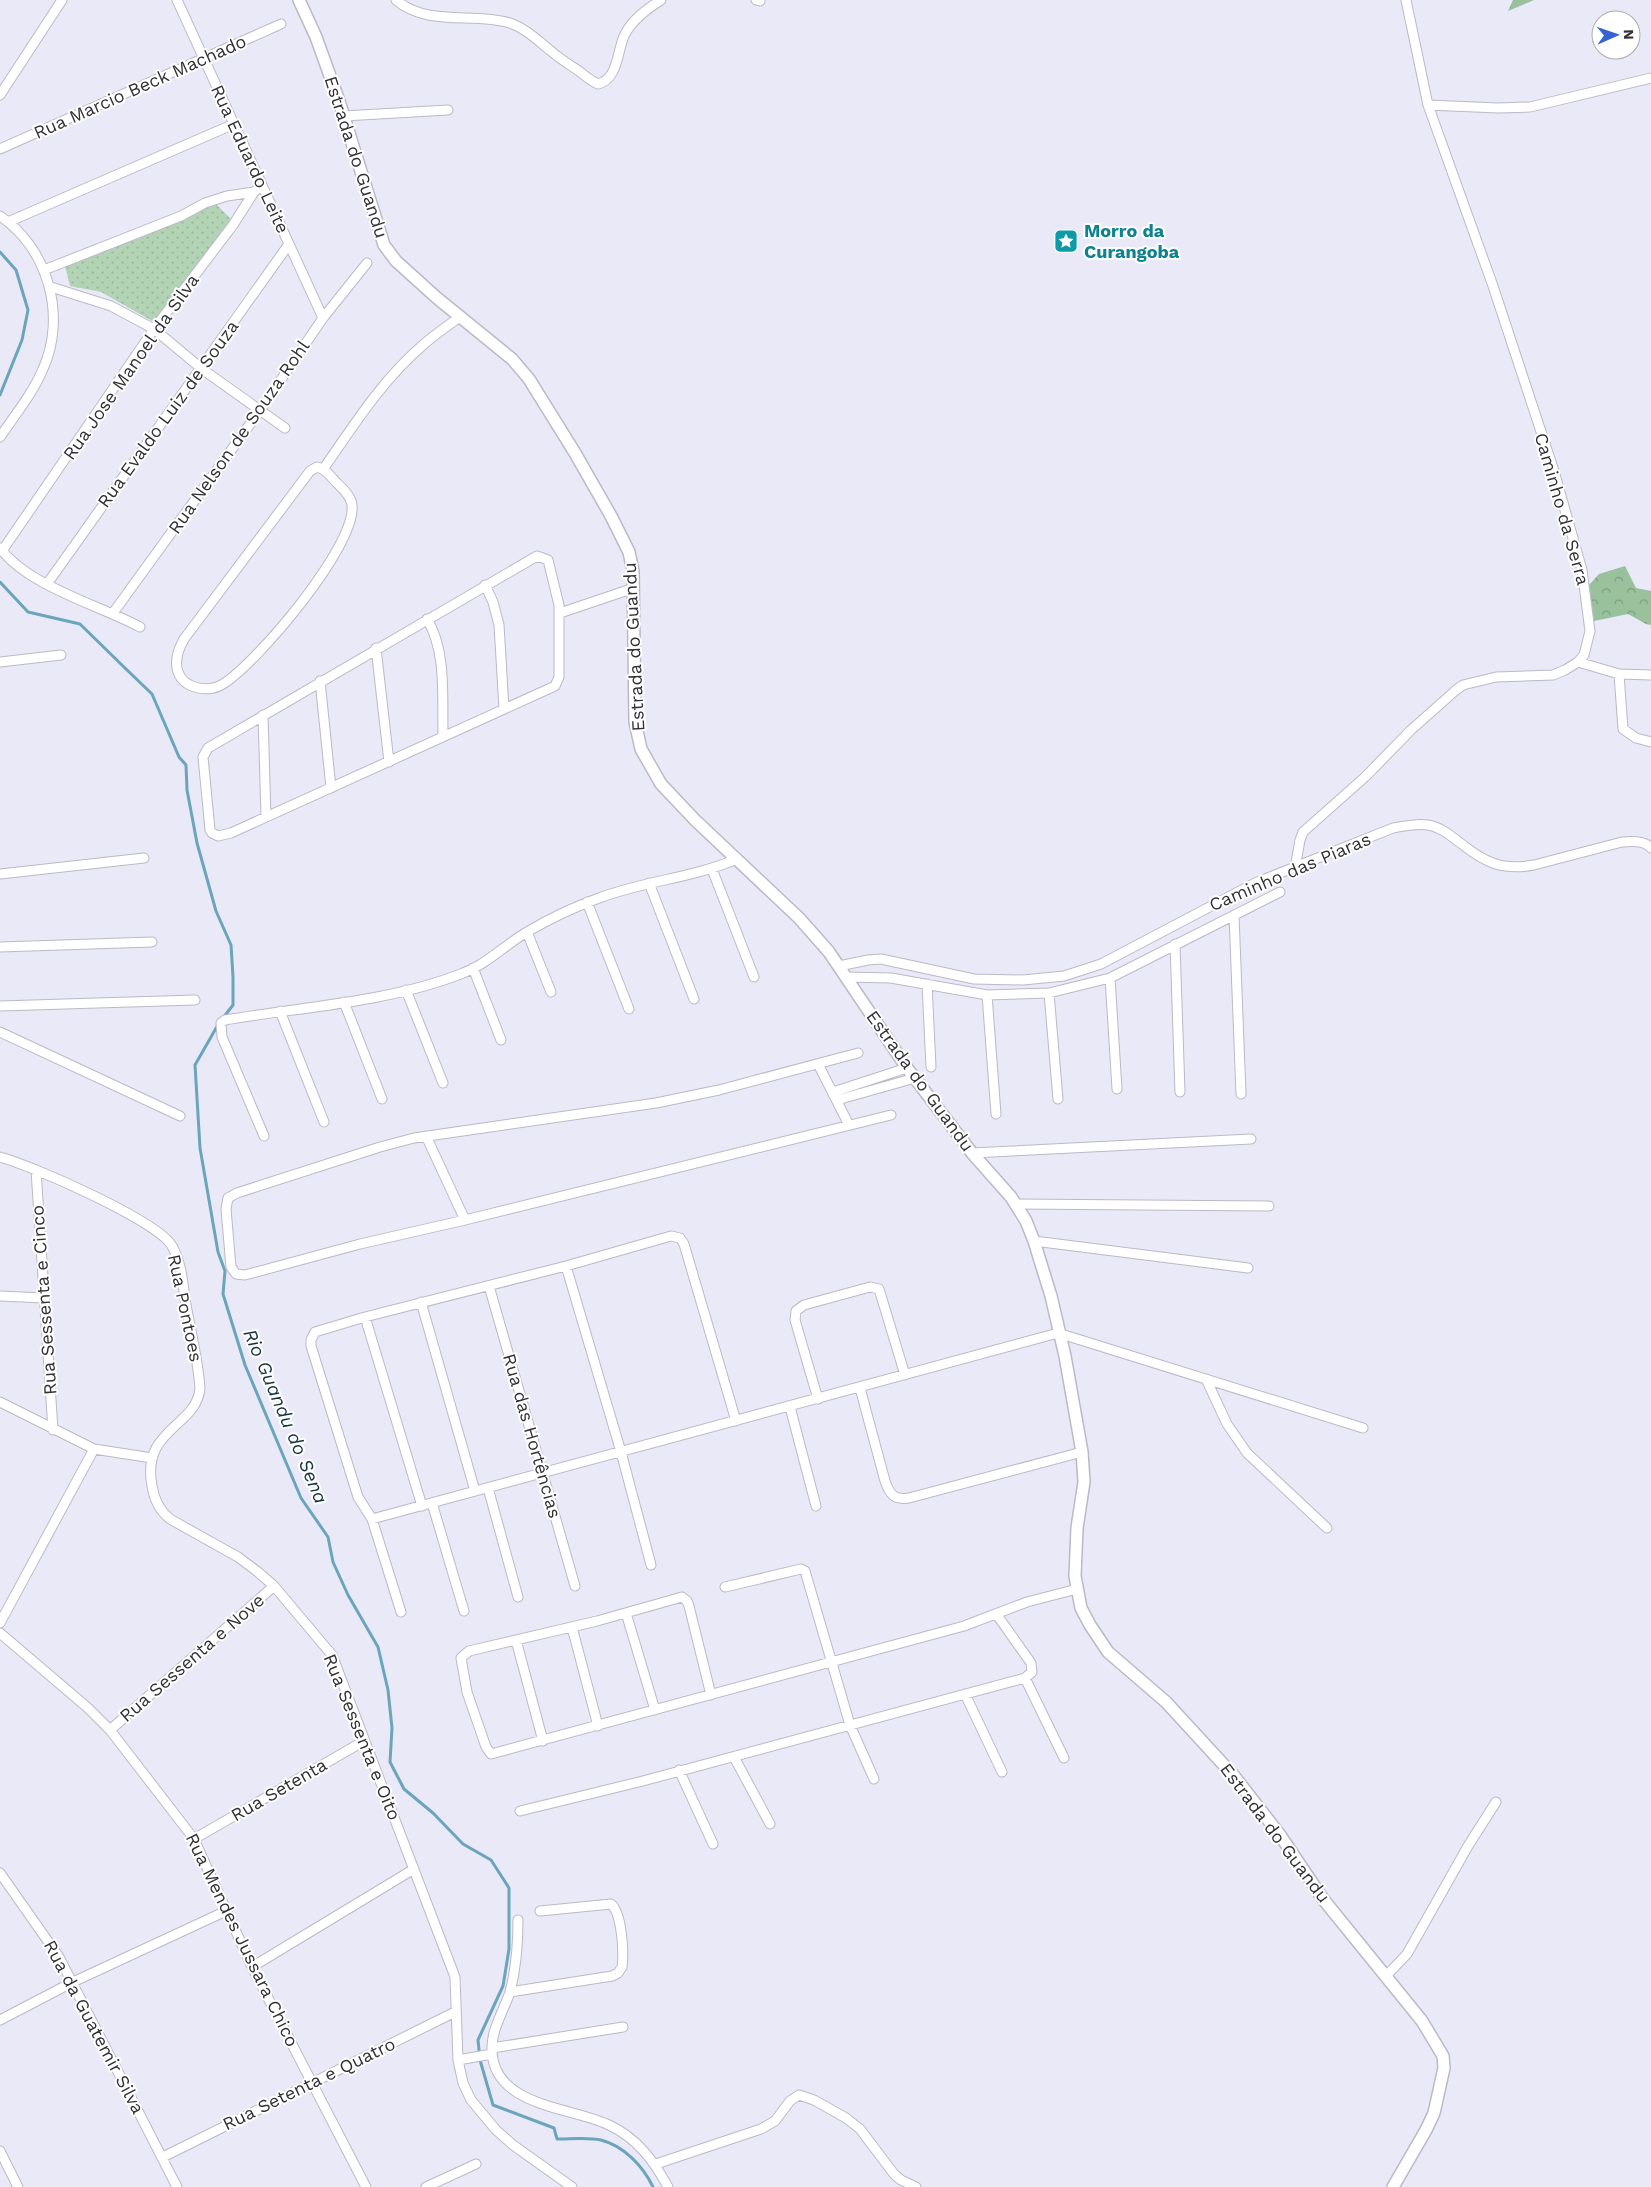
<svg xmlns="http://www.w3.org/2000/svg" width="1651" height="2187" font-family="'Work Sans',sans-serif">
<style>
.forest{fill:url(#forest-crowns)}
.park{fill:url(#park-dots)}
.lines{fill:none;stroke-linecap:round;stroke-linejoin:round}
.stream{stroke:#6aa5bb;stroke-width:3}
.minor-casing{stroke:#bbb9c7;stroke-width:11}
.tertiary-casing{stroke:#bbb9c7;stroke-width:14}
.minor{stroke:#fff;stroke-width:9}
.tertiary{stroke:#fff;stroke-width:11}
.labels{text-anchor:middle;stroke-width:4;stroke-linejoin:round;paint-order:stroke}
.street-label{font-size:18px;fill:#313036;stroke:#fff}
.culture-label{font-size:18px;font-weight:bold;fill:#0d838f;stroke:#fff;text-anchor:start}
.water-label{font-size:19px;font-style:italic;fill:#16333d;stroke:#fff}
</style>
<defs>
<pattern id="forest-crowns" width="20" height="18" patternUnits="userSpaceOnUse" patternTransform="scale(1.25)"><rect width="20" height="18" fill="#98c19c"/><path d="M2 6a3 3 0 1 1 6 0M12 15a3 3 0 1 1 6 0" fill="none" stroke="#7d9d80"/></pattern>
<pattern id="park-dots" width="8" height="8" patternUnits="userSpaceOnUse" patternTransform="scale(1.25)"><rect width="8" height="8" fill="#b2d4b5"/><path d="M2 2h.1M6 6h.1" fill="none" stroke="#9ab69c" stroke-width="1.8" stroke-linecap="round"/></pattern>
</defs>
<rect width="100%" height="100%" fill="#eae9f8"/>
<path class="forest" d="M1513 0H1534L1508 11Z
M1625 566 1636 588 1651 591V625L1646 624 1628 614 1594 621 1589 585 1599 574Z"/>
<path class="park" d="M216 204 231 219 154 322 101 292 70 286 65 266Z"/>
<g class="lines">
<path class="stream" d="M0 252 16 270 28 310 22 340 0 395
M0 582 28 612 80 624 126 669 152 694 179 757 186 765 187 790 197 843 216 911 231 945 233 977V1005L223 1018
M219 1023 195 1065 200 1148 218 1252 225 1271 223 1294 245 1365 301 1498 328 1537 333 1562 348 1595 378 1647 388 1690 392 1728 390 1762 404 1789 433 1813 463 1844 491 1860 509 1888V1949L503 1986 478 2040 480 2060 493 2105 554 2128 557 2139C571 2139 588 2137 601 2140 624 2146 643 2166 653 2187"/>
<g class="minor-casing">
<path id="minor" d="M177 0 323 318
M396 0C428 27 473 12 510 23 527 29 538 41 551 51 560 59 570 65 579 71 585 76 591 81 598 84 619 79 617 49 625 34 633 19 647 9 661 0
M756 0 760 1
M0 95 62 0
M1428 105 1498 108 1530 107 1651 78
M344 116 448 110
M0 149 281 24
M0 216C48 248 67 316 43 369 33 393 15 415 0 437
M8 222 234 124
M44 270 181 216 205 203 227 196 254 192
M51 287 111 306 154 329 202 369 285 428
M317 467C326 469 331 477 337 483 343 489 351 496 352 505 357 545 257 663 223 684 209 693 184 689 178 672 174 661 179 648 184 639L310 471Z
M324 468C354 425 382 380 423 345 434 335 447 326 460 317
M0 548C28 586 99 605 140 627
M2 551 154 329 233 225 254 192 262 185
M537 556 548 560 559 605V677L555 686 231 833 218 836 212 833 210 830 203 757 208 748Z
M47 584 289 244
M485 585 493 602 499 625 504 709
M113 613 261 409 323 318 367 263
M560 613 634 588
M427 619C447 651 442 700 443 737
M376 648 389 762
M0 662 61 655
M1578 662 1619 674 1623 729 1636 738 1651 742
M1619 674 1651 675
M320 681 331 788
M263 715 266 817
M1295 868 1300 840 1303 832 1365 777 1411 730 1456 690 1463 685 1496 677 1553 675 1565 670 1578 662 1584 655 1590 631 1582 570 1554 471 1493 286 1428 105 1406 0
M712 869 754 977
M0 874 144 858
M649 883 694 999
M587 902 629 1009
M1234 915 1241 1094
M527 932 551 992
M1175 944 1180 1092
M0 947 152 942
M839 966 868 960 881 959 974 979 1023 980 1064 976 1101 964 1255 883 1393 828C1405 826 1417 823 1428 825 1440 827 1450 835 1459 842 1484 862 1501 871 1534 865L1622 842C1631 841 1645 840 1651 848
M473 968 501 1040
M846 977 891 978 987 995 1049 993 1110 978 1280 892
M1110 978 1117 1089
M927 984 931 1067
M406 990 443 1083
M1049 993 1058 1099
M987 995 996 1114
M344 1002 382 1099
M0 1006 195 1000
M280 1011 324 1122
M0 1032 180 1116
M858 1053 719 1090 656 1103 414 1138 380 1147 237 1193 228 1198 226 1209 231 1267 236 1274 245 1275 360 1244 465 1220 891 1115
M818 1064 849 1125
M833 1092 907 1068
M837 1100 915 1078
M264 1136 222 1037 221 1023 225 1020C302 1007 391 1002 463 973 487 964 505 945 527 932 549 919 574 907 599 898 644 881 692 878 737 859
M426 1136 465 1220
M972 1153 1251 1139
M0 1157C31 1165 158 1221 172 1246 182 1263 183 1286 186 1305 191 1332 198 1360 200 1388 197 1427 141 1428 152 1486 154 1499 160 1511 170 1519L238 1557 258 1572 274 1586 332 1655 455 1977 458 2060 463 2083 471 2100 496 2130 513 2145 572 2187
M36 1170 53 1430
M1016 1204 1269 1206
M1034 1241 1248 1268
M566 1266 621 1452 651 1565
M489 1286 575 1586
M0 1296 44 1298
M421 1302 475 1491
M365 1317 422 1506
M1206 1379 1227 1424 1247 1453 1327 1528
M860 1388 885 1481C890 1495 894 1500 909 1498L1082 1452
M818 1399 795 1320 796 1311 804 1305 870 1287 879 1289 905 1375
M0 1402 94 1449 152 1458
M790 1407 816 1506
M488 1488 518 1597
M432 1503 464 1611
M372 1519 1058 1333 1363 1428
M725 1587 801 1569 805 1571 850 1725 874 1779
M401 1612 372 1519 358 1497 311 1346V1340L315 1332 365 1317 566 1266 671 1236 680 1238 684 1244 736 1421
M626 1613 655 1710
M0 1623 94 1449
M572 1627 598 1726
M0 1633 88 1708 110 1730 194 1839 252 1967 366 2187
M516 1640 543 1741
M1025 1678 1064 1758
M965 1694 1002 1772
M711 1695 689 1606 687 1601 682 1597 597 1621 469 1651 461 1658 467 1692 486 1747 491 1754 964 1626 1027 1602 1077 1589
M110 1730 274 1586
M734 1757 770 1824
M679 1770 713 1844
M520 1811 639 1782 1025 1678 1032 1672 1031 1663 997 1615
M194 1839 364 1741
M0 1873 59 1957 177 2187
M518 1920C518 1944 516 1969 510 1992 504 2010 491 2030 492 2050 493 2107 572 2107 609 2125 637 2138 654 2161 668 2187
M252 1967 414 1869
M1387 1975 1407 1954 1468 1846 1496 1802
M510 1992 612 1976 618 1973 622 1967C624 1953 622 1913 611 1904L540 1911
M0 2020 73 1982 226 1911
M492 2048 623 2027
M458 2060 492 2054
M0 2151 18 2187
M163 2157 455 2012
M656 2164 761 2129 775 2121 790 2101 799 2095 814 2100 846 2118 860 2129 894 2174 901 2180 916 2187
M426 2187 476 2164"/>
</g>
<g class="tertiary-casing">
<path id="tertiary" d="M299 0 316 37 339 101 384 245 396 261 437 298 512 359 529 379 575 453 611 516 629 552 633 571 635 722 641 749 661 784 695 820 799 918 829 952 907 1068 972 1153 1011 1197 1026 1221 1034 1241 1051 1296 1065 1356 1082 1452 1084 1482 1077 1528 1075 1576 1081 1608 1090 1625 1108 1652 1166 1702 1234 1776 1280 1835 1323 1899 1422 2021 1443 2056 1444 2068 1434 2113 1426 2130 1393 2187"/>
</g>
<use href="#minor" class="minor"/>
<use href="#tertiary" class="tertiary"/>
</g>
<defs>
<g id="sight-square" transform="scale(1.25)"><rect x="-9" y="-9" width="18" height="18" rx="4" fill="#0f9aa8" stroke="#fff"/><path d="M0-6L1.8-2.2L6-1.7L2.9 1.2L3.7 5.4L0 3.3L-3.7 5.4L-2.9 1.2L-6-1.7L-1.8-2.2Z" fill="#fff"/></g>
</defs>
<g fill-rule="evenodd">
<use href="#sight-square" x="1066" y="241"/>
</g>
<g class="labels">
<g class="street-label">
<text transform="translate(140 87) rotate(-24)" y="6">Rua Marcio Beck Machado</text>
<text transform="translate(356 157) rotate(72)" y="6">Estrada do Guandu</text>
<text transform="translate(250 159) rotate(65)" y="6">Rua Eduardo Leite</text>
<text transform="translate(131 367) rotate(-55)" y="6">Rua Jose Manoel da Silva</text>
<text transform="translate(168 414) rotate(-54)" y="6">Rua Evaldo Luiz de Souza</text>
<text transform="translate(239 437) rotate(-55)" y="6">Rua Nelson de Souza Rohl</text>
<text transform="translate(1562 509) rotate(74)" y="6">Caminho da Serra</text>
<text transform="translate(634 647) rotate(-93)" y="6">Estrada do Guandu</text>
<text transform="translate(1290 872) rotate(-23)" y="6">Caminho das Piaras</text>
<text transform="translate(920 1081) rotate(54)" y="6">Estrada do Guandu</text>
<text transform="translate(44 1300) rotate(-94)" y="6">Rua Sessenta e Cinco</text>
<text transform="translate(185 1308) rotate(78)" y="6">Rua Pontoes</text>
<text transform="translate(532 1436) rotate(74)" y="6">Rua das Hortências</text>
<text transform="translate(192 1658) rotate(-41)" y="6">Rua Sessenta e Nove</text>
<text transform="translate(362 1737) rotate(68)" y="6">Rua Sessenta e Oito</text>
<text transform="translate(279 1790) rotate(-30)" y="6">Rua Setenta</text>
<text transform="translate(1275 1833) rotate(53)" y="6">Estrada do Guandu</text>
<text transform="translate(242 1940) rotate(64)" y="6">Rua Mendes Jussara Chico</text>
<text transform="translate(94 2027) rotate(62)" y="6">Rua da Guatemir Silva</text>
<text transform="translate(309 2084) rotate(-26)" y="6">Rua Setenta e Quatro</text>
</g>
<g class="culture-label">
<text x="1084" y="237">Morro da<tspan x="1084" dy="21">Curangoba</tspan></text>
</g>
<g class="water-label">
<text transform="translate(286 1416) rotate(67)" y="7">Rio Guandu do Sena</text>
</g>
</g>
<g transform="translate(1616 35) rotate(88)"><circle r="24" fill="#ffffff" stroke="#adacaf"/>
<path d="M0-4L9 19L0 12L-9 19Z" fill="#3563d2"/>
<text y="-8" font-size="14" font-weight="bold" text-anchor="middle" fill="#313036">N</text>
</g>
</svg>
